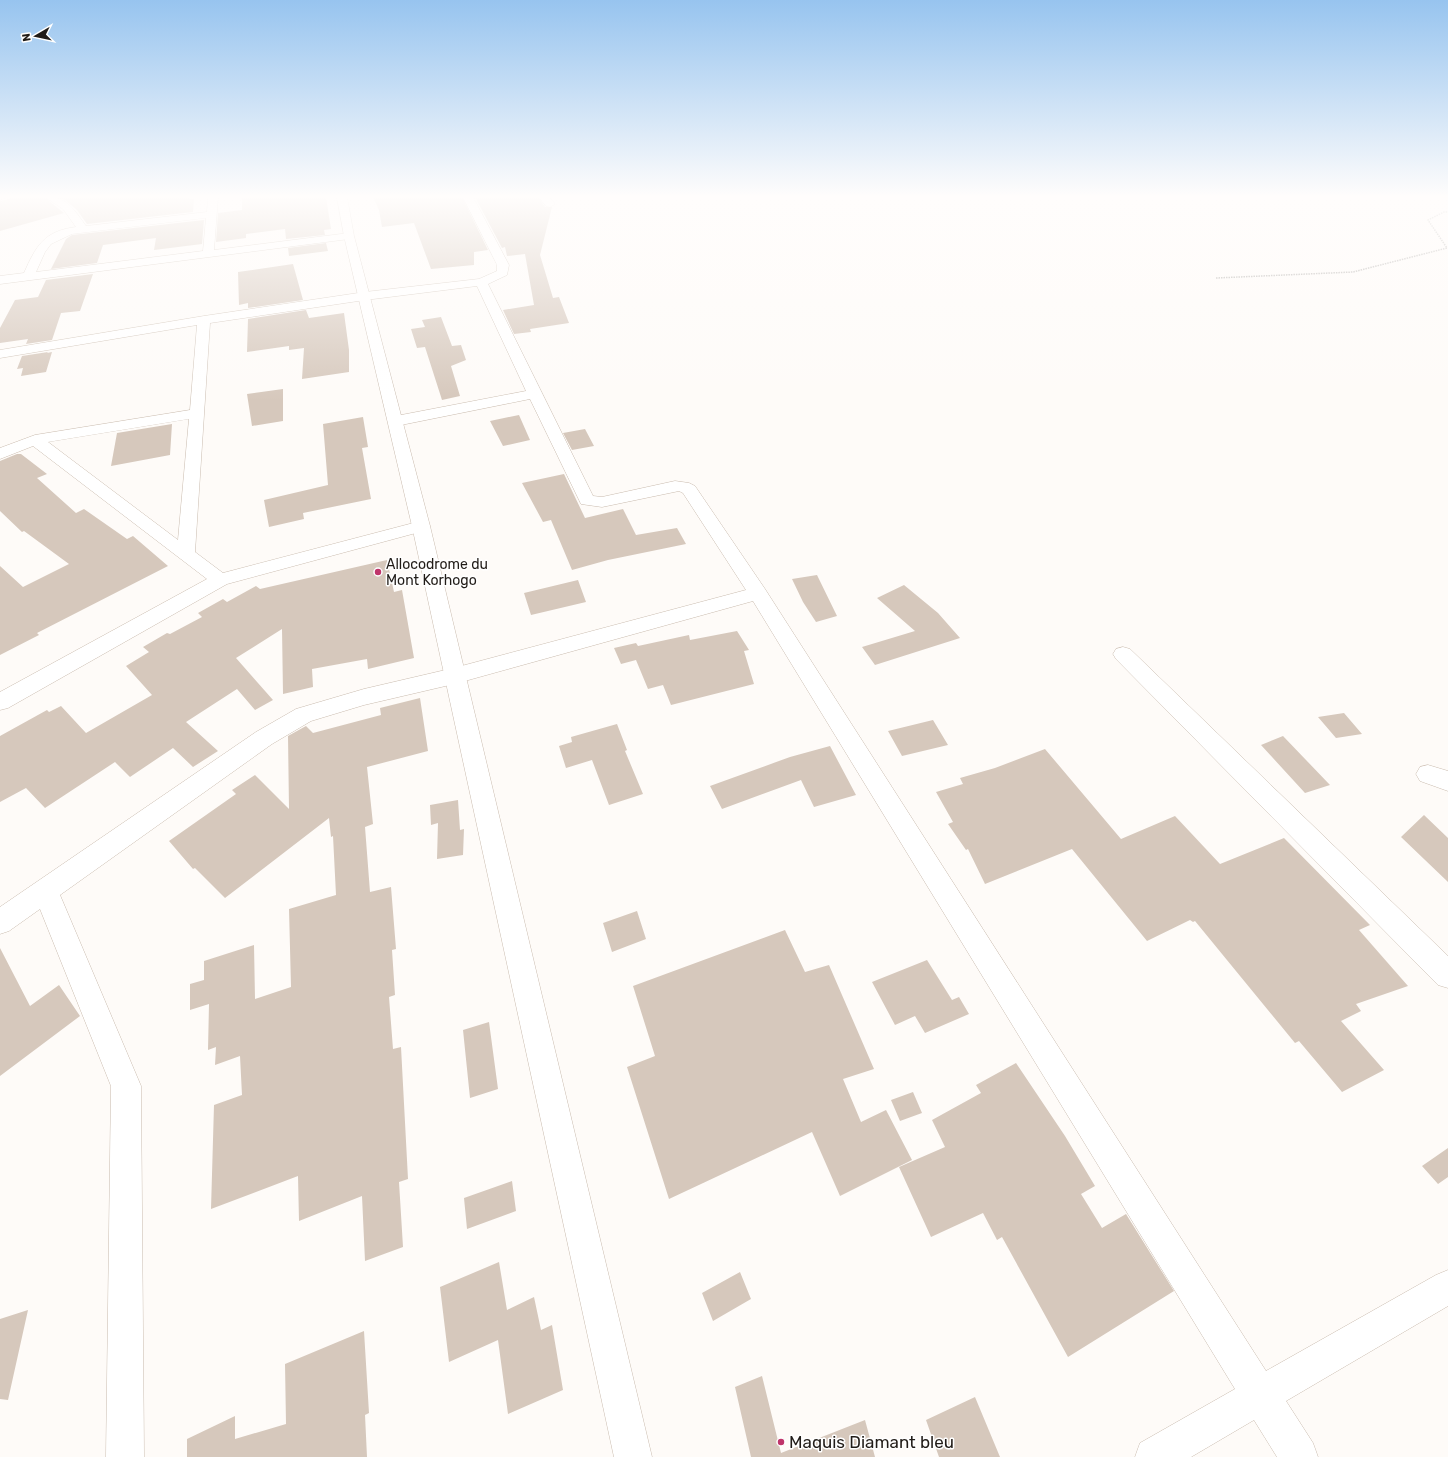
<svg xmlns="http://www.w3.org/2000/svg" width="1448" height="1457" font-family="Rubik,sans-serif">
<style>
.building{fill:#d6c8bc}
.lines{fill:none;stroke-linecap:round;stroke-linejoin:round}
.street-casing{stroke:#cabcaf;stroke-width:1}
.secondary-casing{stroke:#cabcaf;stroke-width:1}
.path{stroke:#aca9a5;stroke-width:1.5;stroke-dasharray:1.5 1;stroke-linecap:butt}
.street{fill:#fff;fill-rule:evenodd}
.secondary{fill:#fff;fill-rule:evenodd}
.poi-dot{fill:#bf346a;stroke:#fff;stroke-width:1.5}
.labels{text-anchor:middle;stroke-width:3;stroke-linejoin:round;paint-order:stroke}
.poi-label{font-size:14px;fill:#211c18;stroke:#fff;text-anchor:start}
.near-poi-label{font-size:17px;fill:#211c18;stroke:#fff;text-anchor:start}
</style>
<rect width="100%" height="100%" fill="#fefbf8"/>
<path class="building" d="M18 197H44L64 213 0 231V201Z
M57 197H189L190 199H194L193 212 87 224 77 210 65 200Z
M242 197H326L331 229 324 230 325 235 286 239 285 229 246 234V238L216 242 218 213 242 210Z
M373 197H462L488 250 474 252V265L431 269 414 223 382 227 379 210Z
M475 197H538L545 207H552L540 255 553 298 559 297 569 323 530 329 531 332 514 334 503 310 534 305 525 254 507 256 505 247 502 248Z
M204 220 202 244 154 250 156 238 103 245 97 263 51 269 66 239 72 235Z
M326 243 328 251 289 256 288 248Z
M293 264 303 300 248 308V303L239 305 238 272Z
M93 274 80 311 61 313 52 340 26 344 28 339 0 343V328L15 300 38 297 46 280Z
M306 310 309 318 344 313 349 350V372L302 379 304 348 289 350V346L247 352 248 319Z
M441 317 452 346 461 345 466 360 451 366 460 396 442 400 425 347 417 348 411 329 425 327 422 320Z
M48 352 47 353 52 352 46 372 21 376 23 368 17 369 22 356Z
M283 389V421L252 426 247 394Z
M519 415 530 440 503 446 490 421Z
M363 417 368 447 362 448 371 499 303 513 304 519 269 527 264 500 328 485 323 424Z
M172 424 170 455 111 466 117 433Z
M585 429 594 446 572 450 563 433Z
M17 454H21L47 474 37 478 76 513 84 509 127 539 133 536 168 566 37 633 39 635 0 655V566L23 587 69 564 24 531 22 532 0 511V461Z
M564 474 585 518 623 509 636 535 677 528 686 544 608 560 572 570 551 520 543 522 522 483Z
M387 560 394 592 402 590 414 658 368 669 367 659 312 669 313 687 283 694 282 629 236 658 273 700 255 710 237 689 186 722 218 751 193 767 173 748 130 777 115 762 45 808 26 788 0 802V736L47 710 49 712 61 706 86 733 152 695 126 666 149 652 143 647 167 633 170 634 202 617 198 613 223 599 227 602 256 586 260 589Z
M817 575 837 616 816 622 803 602 792 579Z
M578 580 586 602 531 615 524 593Z
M904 585 938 613 960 638 875 665 862 647 915 631 877 598Z
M737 631 749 650 744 651 754 684 671 705 663 685 648 689 636 660 621 664 614 648 636 643 638 646 689 635 690 640Z
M420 698 428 751 367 767 373 824 365 827 370 892 391 887 396 949 392 950 395 995 389 997 393 1049 401 1047 408 1179 399 1182 403 1247 365 1261 362 1196 299 1221 298 1176 211 1209 214 1105 242 1095 240 1056 215 1065 216 1047 208 1050 209 1004 190 1010V984L204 980V961L254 945 255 999 291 987 289 909 336 895 333 836 331 837 329 818 225 898 195 868 193 869 169 841 236 794 232 790 255 775 289 809 288 736 306 726 313 733 381 715 380 708Z
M1344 713 1362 734 1336 738 1318 717Z
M933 720 948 745 902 756 888 731Z
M617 724 627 750 625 751 643 794 609 805 592 760 566 768 559 746 572 742 571 737Z
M1283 736 1330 785 1305 793 1261 745Z
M830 746 856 795 814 807 801 780 722 809 710 786 790 757Z
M1045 749 1121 839 1175 816 1220 864 1284 838 1370 925 1359 930 1408 986 1356 1004 1361 1011 1341 1021 1384 1070 1342 1092 1299 1041 1295 1043 1195 921 1193 922 1190 920 1147 941 1072 849 985 884 968 849 966 850 948 824 953 822 936 792 963 784 960 778 995 768Z
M458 800 460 830 464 829 463 855 437 859 438 823 431 825 430 805Z
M1424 815 1448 838V882L1401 837Z
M637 911 646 939 612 952 603 923Z
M785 930 805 972 829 965 874 1069 843 1079 861 1122 886 1110 912 1160 840 1196 812 1132 669 1199 627 1067 655 1056 633 986Z
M0 948 30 1006 59 985 80 1016 0 1076Z
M927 960 952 1000 959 997 969 1014 925 1033 915 1016 895 1025 872 982Z
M489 1022 498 1089 470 1098 463 1030Z
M1016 1063 1065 1136 1095 1186 1081 1194 1102 1228 1126 1214 1174 1291 1068 1357 1002 1237 997 1240 983 1213 931 1237 899 1167 945 1147 932 1120 981 1093 976 1085Z
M913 1092 922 1113 900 1121 891 1100Z
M1448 1148V1177L1438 1184 1422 1166Z
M512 1181 516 1211 467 1229 464 1198Z
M499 1262 507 1310 534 1297 541 1330 552 1325 563 1390 508 1414 498 1340 449 1362 440 1287Z
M740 1272 751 1299 713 1321 702 1293Z
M28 1310 8 1400 0 1399V1319Z
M364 1331 369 1413 365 1415 367 1457H187V1439L235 1416V1439L286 1424 285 1364Z
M762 1376 781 1453 865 1420 875 1457H751L735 1387Z
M975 1397 1000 1457H939L926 1420Z"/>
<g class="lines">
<g class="street-casing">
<path id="street" d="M0 197H7L0 200Z
M45 197C66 195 75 211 86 226L207 212 208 197H218L214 250 349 233 354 236 349 239 0 284V276L24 273C36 246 44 231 76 227L63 209ZM206 218 203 251 36 272 45 252 51 244 72 234Z
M463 197H473L509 265 507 275 488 284 593 496 602 497 675 481 689 483 695 486 765 589 1266 1371 1436 1275 1448 1270V1306L1286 1401 1313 1443 1318 1457H1277L1254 1420 1191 1457H1135L1140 1443 1235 1389 753 601 454 684 364 705 311 721 272 744 60 895 141 1086 144 1457H106L111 1086 40 909 9 931 0 934V907L256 732 296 709 364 689 454 668 746 590 683 493 679 491 602 507 581 504 530 399 396 426 391 424 388 421 391 418 396 416 526 391 477 286 365 300 210 323 195 552 223 573 421 521 427 522 430 526 427 530 227 584 8 708 0 710V692L207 579 33 446 0 459V448L35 435 190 410 197 325 0 358V350L204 316 365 292 479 279 497 271V265ZM189 419 178 540 48 442Z
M539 197H549L555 204 550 207 546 206Z
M1123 647 1130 649 1448 956V988L1438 985 1116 659 1113 654 1116 649Z
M1428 765 1448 771V791L1420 781 1416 774 1420 767Z"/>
</g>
<g class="secondary-casing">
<path id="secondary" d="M337 197H347L354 236 430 526 652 1457H614L412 526 344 236Z"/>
</g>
<path class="path" d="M1216 278 1353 272 1447 248 1428 220 1444 212H1448"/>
<use href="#street" class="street"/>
<use href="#secondary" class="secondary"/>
</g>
<linearGradient id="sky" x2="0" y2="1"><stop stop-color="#97c4ef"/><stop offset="0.49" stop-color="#fffdfc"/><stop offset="1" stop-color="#fffdfc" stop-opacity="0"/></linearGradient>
<rect width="1448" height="401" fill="url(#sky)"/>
<g class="poi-dot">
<circle cx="378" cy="572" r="4"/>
<circle cx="781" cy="1442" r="4"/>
</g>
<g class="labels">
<g class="poi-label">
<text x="386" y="569">Allocodrome du<tspan x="386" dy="16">Mont Korhogo</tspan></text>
</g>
<g class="near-poi-label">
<text x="789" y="1448">Maquis Diamant bleu</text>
</g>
</g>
<g transform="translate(36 36) rotate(261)" stroke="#ffffff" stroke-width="3" paint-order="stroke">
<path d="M0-3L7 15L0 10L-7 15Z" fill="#211c18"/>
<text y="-6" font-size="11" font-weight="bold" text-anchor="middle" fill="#211c18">N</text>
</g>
</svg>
